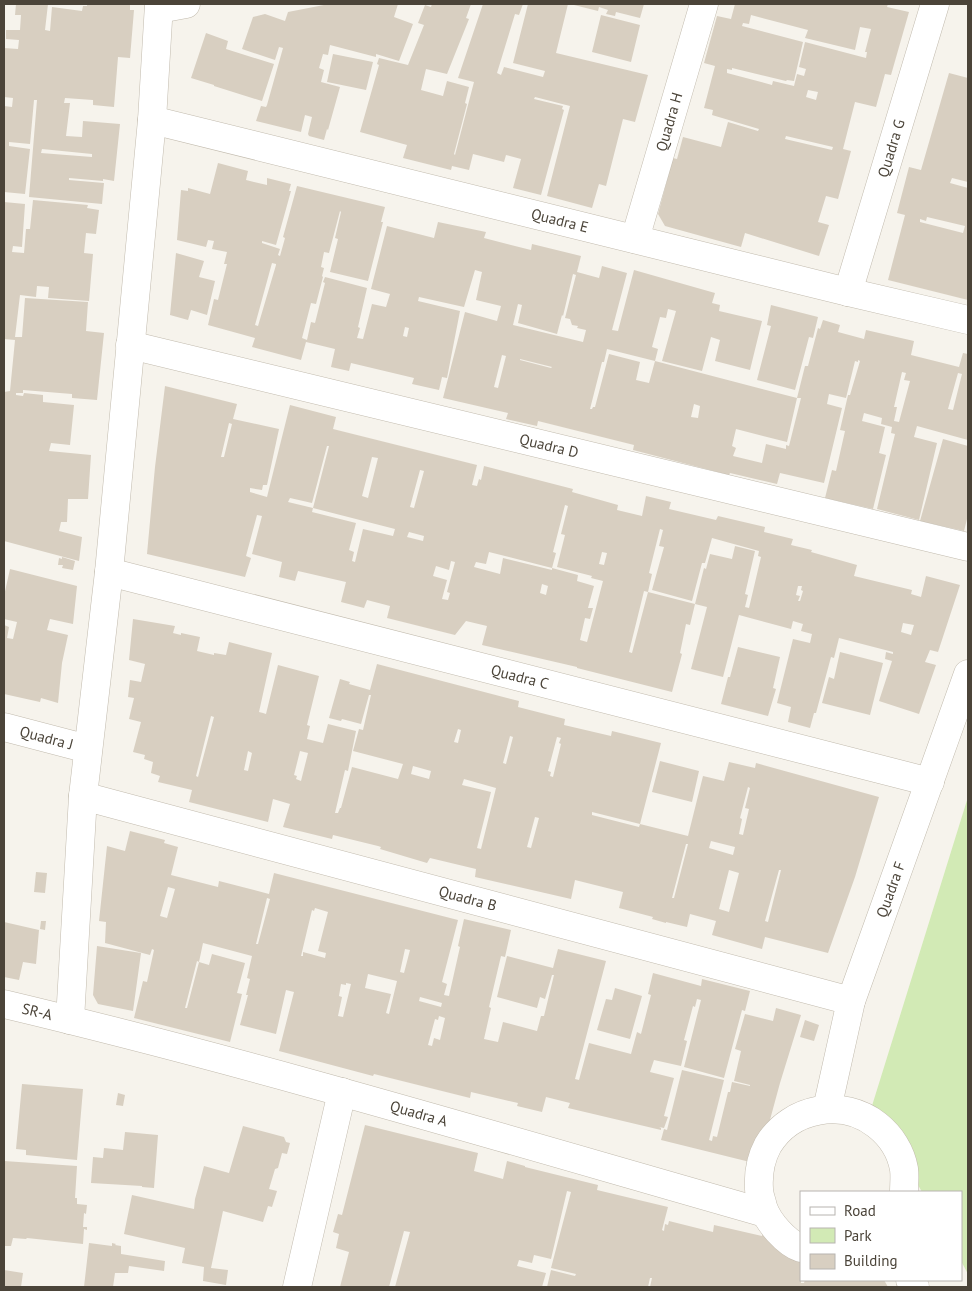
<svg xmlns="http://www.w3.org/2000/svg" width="972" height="1291" font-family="'PT Sans',sans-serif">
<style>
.green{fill:#d2eab5}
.building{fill:#d8cfc1;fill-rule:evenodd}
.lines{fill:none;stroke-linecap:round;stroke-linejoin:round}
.street-casing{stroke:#c2bbae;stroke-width:29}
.street{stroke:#fff;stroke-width:28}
.labels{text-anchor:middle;stroke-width:4;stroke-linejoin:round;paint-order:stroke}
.street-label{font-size:15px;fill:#4b4439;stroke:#fff}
</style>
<rect width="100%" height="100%" fill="#f6f3ec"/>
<path class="green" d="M968 797V1274L961 1261V1192H922L897 1148 871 1109Z"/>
<path class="building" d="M16 4H48L45 30 50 31 52 7 82 11 83 6H87V4H130V10H134L130 58 118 57 114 107 93 105V100L65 98 64 103H70L66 136 82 137 83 121 120 124 114 181 103 179V181L69 178V180L104 183 102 204 29 197 37 100H34L30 144 9 142V146L30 149 25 194 4 192V106L12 107 13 98 4 97V48L18 49 19 40 6 39V30H20L21 15H15ZM42 149 92 154V157L41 153Z
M329 4H398L394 17 413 24 399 61 376 54V57L330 45 328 55 323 54 319 68 324 70 321 82 340 87 328 130 327 129 324 140 309 136 308 134 312 117 305 115 301 132 256 121 261 106 266 107 267 105 283 48 279 47 275 60 242 49 253 17 265 14 285 21 288 12Z
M432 4H471L466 18 469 19 447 74 426 69 421 90 443 96 447 81 469 87 465 103 467 104 454 154 455 155 474 82 458 78 483 4H523L519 15 515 14 497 73 501 75 504 67 543 77 545 71 513 63 528 4H568L556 53 648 75 635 122 623 119 606 186 599 184 592 208 547 196 570 106 535 97 534 99 563 106 562 109 564 110 541 195 513 188 521 159 506 155 504 162 473 154 469 170 452 166 451 170 403 158 407 145 360 132 379 65 377 64 379 58 408 65 424 25 418 23 425 5 431 7Z
M570 4H644L640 18 616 12 615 16 606 14 608 10 599 7 598 11Z
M735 4H888L887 7 909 12 891 75 885 74 876 107 855 102 843 149 851 151 838 199 826 196 818 222 829 225 819 256 745 233 741 247 665 226 658 214 673 158 677 159 683 137 721 147 728 122 758 131 759 129 712 115 713 110 704 108 715 66 704 63 717 16 731 19ZM751 15 808 30 805 38 855 50 860 27 871 29 865 52H867L866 58 805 42 799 67 806 69 804 76 797 74 794 86 773 81 772 85 727 73V69L732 70V68L786 81 787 80 794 81 803 42 742 26 743 23 749 24ZM808 90 818 92 816 100 806 97ZM786 136 833 147 832 150 785 139Z
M601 15 640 25 631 62 592 52Z
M206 33 228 41 226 49 274 64 262 101 214 86V85L191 78Z
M333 54 373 62 366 90 327 82Z
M949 73 968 78V182L952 178 950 183 968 188V300L888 280 905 215 897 213 909 167 921 170ZM927 217 965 226 963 233 920 222V219L926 221Z
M218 163 248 171 246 180 267 185V178L291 184 289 191H291L276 245 262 241V243L280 249 278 255 280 256 285 238 283 237 297 186 385 207 381 222H383L368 281 330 272 338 239 335 238 341 212 340 211 329 253 324 252 321 267 324 268 322 276 323 277 316 304 311 303 302 338 307 340 311 322 315 323 325 283 323 282 325 277 367 288 358 327 360 328 357 338 363 339 372 304 386 307 390 294 371 289 387 226 434 238 438 222 486 232 484 238 531 250 532 244 581 256 577 272 599 278 602 266 627 273 612 330 618 331 634 270 715 293 712 303 720 305 719 311 762 321 750 370 715 361 720 340 711 337 702 371 662 361 676 311 668 309 666 318 660 317 652 347 658 349 655 361 607 349 604 362H602L590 409H592L593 407H595L609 354 640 362 636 380 649 383 655 361 797 398 787 442 736 429 732 446 736 448 733 456 762 463 766 444 786 449V445L789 446 801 398H797L805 366H808L818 328 820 329 823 320 840 325 838 332 864 339 866 330 914 341 911 355 959 367 963 353 968 354V440L917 426 914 437 937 443 919 520 877 509 895 434 891 433 892 427 881 424 882 418 864 413 862 421 885 427 879 453 886 455 873 509 825 498 832 470 836 471 845 431 840 430 848 395H850L860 361 858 360V362L855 361 846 398 829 394 827 404 842 408 824 483 780 473 777 484 730 473 729 475 633 450 634 445 538 421 537 426 506 419 508 413 443 398 465 312 497 321 501 306 476 300 482 272 475 270 464 307 419 297 418 301 460 311 447 378 442 377 439 390 412 384 414 378 351 363 349 371 331 367 335 349 306 342 301 360 252 347 255 338 208 325 214 299 218 300 227 264H224L227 252 212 249 214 241 208 240 206 247 177 240 181 190 188 191V188L210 194ZM272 263 276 264V265L258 326 255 325ZM573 274 576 275 565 318 570 319 572 325 578 326 577 328 586 330 583 342 513 325 518 304 522 305 518 323 557 334 562 315 563 316ZM405 327 409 328 407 337 403 336ZM502 355 506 356 498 388 494 387ZM520 359 552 367 551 368 520 360ZM902 372 906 373 904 380 910 381 899 422 894 421 897 407H894ZM958 373 962 374 953 410 948 409ZM694 404 700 406 698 418 691 417Z
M33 200 88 205 87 208 99 210 96 234 86 233 84 253 93 254 89 301 48 298 49 287 37 286 36 297 20 295 15 337H22L25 298 88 302 86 331 104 333 97 400 72 398V394L23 390V393H16V395L23 396 24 393 43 395V402L74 405 70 445 51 443 49 451 91 455 88 499H68L67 522H61L59 531 82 537 79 561 4 541V392L10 391 15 340 4 339V202L25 204 22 247 13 246 12 252 24 253 26 229H30Z
M176 253 204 261 199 277 215 281 207 315 191 310 188 320 170 315Z
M771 305 818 317 813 338 809 337 795 390 757 380 771 326 767 325Z
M165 386 237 404 233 419 279 429 267 485H263L262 490 250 488V492L267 497 290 405 336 417 333 429 477 465 472 485 477 486 479 479 481 480 484 466 573 489 572 492 618 505 617 510 642 516 646 496 671 502 669 509 716 520 718 516 765 527 764 532 793 539 791 545 812 550 811 552 857 565 854 576 912 590 911 594 921 597 926 576 960 585 938 652 930 650 925 662 936 665 919 714 879 701 892 661 885 659 886 652 893 654V652L839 638 834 658 831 657 816 713H814L810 728 788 722 791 707 777 703 793 639 810 643 812 634 801 631 803 624 793 621 791 629 739 615 723 677 691 669 707 607 695 604 704 568 706 569 710 554 732 559 735 546 755 551 745 594 748 595 745 607 749 608 761 557 758 556 759 551 712 538 705 563H702L692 601 652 590 664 547 659 546 663 530 660 529 649 573 652 574 648 592 695 604 690 625 686 624 680 653 682 654 672 692 577 668V667L482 645 487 626 466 621 455 635 387 618 390 606 367 600 364 608 341 602 346 582 298 571 295 581 279 577 282 562 252 554 262 516 257 515 246 556 251 558 245 577 147 554 155 467ZM229 423 232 424 224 457H221ZM327 446H329L313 508 395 529 393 536 363 529 355 562 352 561 354 552 349 550 356 523 312 512 313 508 288 502 290 498 312 503ZM372 457 378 458 368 498 362 496ZM420 470 424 471 414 508 410 507ZM565 505 568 506 561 534 565 535 557 567 592 576 591 578 603 581 587 642 580 640 585 618 590 619 593 608H588L594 586 577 581 578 575 552 568V570L503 558 500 574 474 567 476 562 486 564 489 552 552 568 556 553 553 552ZM409 532 424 536 423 541 407 537ZM602 552 607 553 604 565 599 564ZM451 561 455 562 447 592 450 593 448 600 442 599 447 580 433 576 436 566 449 570ZM542 584 548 586 546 595 540 593ZM798 586H802L801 590 803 591 800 601H798L800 596 796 595ZM644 591 648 592 632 653 629 652ZM903 623 914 625 911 635 901 632Z
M943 439 968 446V515L964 531 920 521Z
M62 557 75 561 73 570 62 568 63 565H58L59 558 62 559Z
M10 569 77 586 73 624 50 619 47 630 68 635 62 663 58 703 41 698 40 702 4 694V625L9 627 7 638 13 639 17 622 4 619V596Z
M133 619 175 626 173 633 181 635V633L200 637 197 651 214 655V653L226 655 229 642 272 653 259 712 263 713 266 714 278 665 319 676 307 725 310 726 307 739 323 743 328 724 356 731 348 771 345 770 335 813H338L340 808H341L352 767 398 779 403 764 353 751 359 729 363 730 371 695H369L361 724 342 719 341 721 329 718 340 679 350 682 349 684 370 690 377 664 519 701 518 707 565 719 564 725 611 736 612 731 661 743 640 824 592 812V815L639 827 640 824 688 836 703 776 724 781 729 762 755 768 756 763 879 797 855 877 828 953 765 937 762 949 712 935 716 921 690 914 687 927 666 922V923L652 919 653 917 619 908 623 892 575 880 571 899 475 877 476 869 430 858 427 863 380 849 381 847 378 846 333 835 332 839 283 827 290 804 273 799 268 822 189 802 192 790 158 782 160 776 151 773 153 762 144 759 145 755 133 752 141 722 129 719 134 698 128 697 130 680 141 682 145 664 129 660ZM211 716 214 717 198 777 196 776ZM458 729 461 730 458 743 454 742ZM510 736 513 737 506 764 503 763ZM557 737 561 738 559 743 561 744 553 777 550 776 551 772 548 771ZM248 751 252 753 248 771 244 770ZM300 751 308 753 301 781 296 779 297 776 294 775ZM413 766 431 771 429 779 411 774ZM464 779 496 788 481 849 477 848 491 792 462 785ZM748 787 750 788 745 808 749 809 743 835 739 834 742 819 740 818ZM535 817 539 818 531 848 527 847ZM711 841 735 847 733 855 709 848ZM686 844H688L674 898H672ZM729 870 739 873 729 912 719 909ZM779 870H781L768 922 765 921Z
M738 647 780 657 773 688 776 689 768 716 721 704 728 677H730Z
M840 652 883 663 870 715 822 703 829 677 834 679Z
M660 761 699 771 692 802 652 792Z
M130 831 165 840 164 843 178 847 171 875 218 887 219 881 269 894 274 873 458 920 442 982 447 984 444 995 449 996 460 947 458 946 464 919 511 930 505 957 501 956 489 1007 491 1008 484 1039 498 1042 503 1022 537 1031 541 1016H544L554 975H552L545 999 540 997 537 1008 497 997 507 956 553 968 558 949 606 961 575 1079 579 1080 589 1043 631 1054 637 1032 641 1034 651 995 648 994 653 973 701 986 702 979 750 991 745 1011 742 1010 724 1078 684 1067 701 1000 697 999 695 1007 693 1006 684 1040 687 1041 681 1066 654 1060 650 1072 674 1078 664 1116 668 1117 664 1128 659 1127 661 1128V1130L568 1108 570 1103 546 1097 542 1112 517 1106 518 1103 471 1092 470 1098 374 1074 373 1076 279 1051 294 992 286 990 276 1034 240 1025 248 995H246L250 979 247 978 252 956 203 943 199 962 209 965 212 954 245 963 237 993 242 994 230 1042 134 1018 143 981 147 982 154 950 152 949 150 955 105 943 106 922 99 921 107 846 125 851ZM168 887 175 889 167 918 160 916ZM267 898 270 899 258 944H256ZM315 908 328 912 318 951 326 953 325 958 303 952V956H301L312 910 314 911ZM405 949 410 950 404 973 400 972ZM197 961 199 962 187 1008H185ZM368 974 397 981 389 1014 386 1013 391 994 365 988ZM346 983 351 984 343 1017 338 1016 342 997 339 996 341 984 346 985ZM420 997 442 1003 441 1007 419 1001ZM439 1016 445 1018 440 1040 434 1038 432 1046 428 1045 435 1019 438 1020Z
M36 872 47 873 45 893 34 892Z
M41 921H46L45 930 40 929Z
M4 922 39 930 36 964 23 962 19 980 4 977Z
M97 946 141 953 133 1011 98 1004 93 995Z
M615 988 642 996 630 1039 597 1030 606 999 612 1000Z
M776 1008 801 1015 780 1083 758 1164 661 1140 664 1129 667 1130 682 1070 724 1080 709 1140 712 1141 713 1136 717 1137 728 1092H730L732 1082 750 1086V1085L734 1081 741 1051 735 1049 745 1014 773 1021Z
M805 1020 819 1025 814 1041 800 1037Z
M22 1084 83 1089 77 1160 26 1155V1150L16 1149Z
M118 1093 125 1095 123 1106 116 1105Z
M365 1125 478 1153 474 1171 503 1179 507 1161 525 1166V1167L598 1185 597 1190 668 1207 662 1230 664 1231 665 1224 668 1225 669 1221 713 1232 714 1225 762 1236V1235L783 1240 801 1233V1283H804L805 1280H884L888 1287H650L652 1278H650L648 1287H547L551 1270 575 1276 576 1274 551 1268 571 1192 567 1191 551 1259 534 1255 532 1263 519 1260 517 1266 546 1273 542 1287H395L410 1232 404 1231 389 1287H340L349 1252 336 1248 339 1234 333 1232 338 1214 342 1215Z
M243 1126 284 1137 286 1142 290 1143 287 1154 282 1153 278 1168 275 1169 269 1189 277 1191 272 1207 268 1206 263 1222 223 1211 211 1268 228 1270 226 1285 203 1281 204 1267 182 1263 185 1248 124 1234 132 1195 194 1209 195 1199 204 1166 229 1173Z
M125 1132 158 1135 154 1188 142 1187V1186L91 1183 93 1157 103 1158 104 1148 123 1150Z
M4 1161 77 1166 75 1198H77V1204L87 1205 86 1214 84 1213 83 1227H87V1230L84 1229 83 1244 27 1238 26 1239 13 1238 11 1246H4Z
M89 1243 112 1246V1243L116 1244 115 1245 121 1246V1254L165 1261 164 1271 129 1266 128 1273H115L113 1287H84Z
M4 1270 23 1273 21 1287H4Z"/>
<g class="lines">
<g class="street-casing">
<g id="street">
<path d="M159 9 186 4"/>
<path id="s1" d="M152 120 848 292 968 320"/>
<path id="s2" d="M635 239 704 4"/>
<path id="s3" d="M848 292 935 4"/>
<path id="s4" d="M130 345 968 547"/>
<path id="s5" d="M109 572 930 782"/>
<path id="s6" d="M4 727 88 749"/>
<path id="s7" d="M83 796 851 1001"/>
<path id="s8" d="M4 1004C260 1065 512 1141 765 1213"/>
<path d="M70 1020 83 796 109 572 152 120 159 4"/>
<path id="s9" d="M827 1109 851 1001 968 674"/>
<path d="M801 1248C786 1243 768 1222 763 1207 762 1201 759 1195 759 1189 758 1174 761 1158 768 1145 791 1107 843 1098 877 1125 891 1136 901 1152 904 1169 905 1177 904 1185 904 1192"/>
<path d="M910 1280 915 1287"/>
<path d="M297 1287 342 1092"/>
</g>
</g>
<use href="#street" class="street"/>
</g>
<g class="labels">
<g class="street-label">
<text dy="5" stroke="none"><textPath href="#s2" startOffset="122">Quadra H</textPath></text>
<text dy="5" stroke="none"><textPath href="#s3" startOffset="150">Quadra G</textPath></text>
<text dy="5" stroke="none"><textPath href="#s1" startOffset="420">Quadra E</textPath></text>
<text dy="5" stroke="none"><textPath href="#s4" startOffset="431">Quadra D</textPath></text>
<text dy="5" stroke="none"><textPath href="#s5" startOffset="424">Quadra C</textPath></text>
<text dy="5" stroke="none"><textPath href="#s6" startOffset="44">Quadra J</textPath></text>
<text dy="5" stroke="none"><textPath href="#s9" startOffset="229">Quadra F</textPath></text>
<text dy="5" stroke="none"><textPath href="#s7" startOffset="398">Quadra B</textPath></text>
<text dy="5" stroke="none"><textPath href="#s8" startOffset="34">SR-A</textPath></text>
<text dy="5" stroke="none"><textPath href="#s8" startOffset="429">Quadra A</textPath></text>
</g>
</g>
<rect width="972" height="1291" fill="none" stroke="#4b4439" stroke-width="10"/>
<rect x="800" y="1191" width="162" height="90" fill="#ffffff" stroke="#b7b4b0"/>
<rect x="810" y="1207" width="25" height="8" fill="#ffffff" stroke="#b7b4b0"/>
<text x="844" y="1216" font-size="15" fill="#4b4439">Road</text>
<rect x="810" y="1228" width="25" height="15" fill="#d2eab5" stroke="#b7b4b0"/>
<text x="844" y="1241" font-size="15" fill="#4b4439">Park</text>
<rect x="810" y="1254" width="25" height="15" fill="#d8cfc1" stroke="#b7b4b0"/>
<text x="844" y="1266" font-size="15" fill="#4b4439">Building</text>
</svg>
